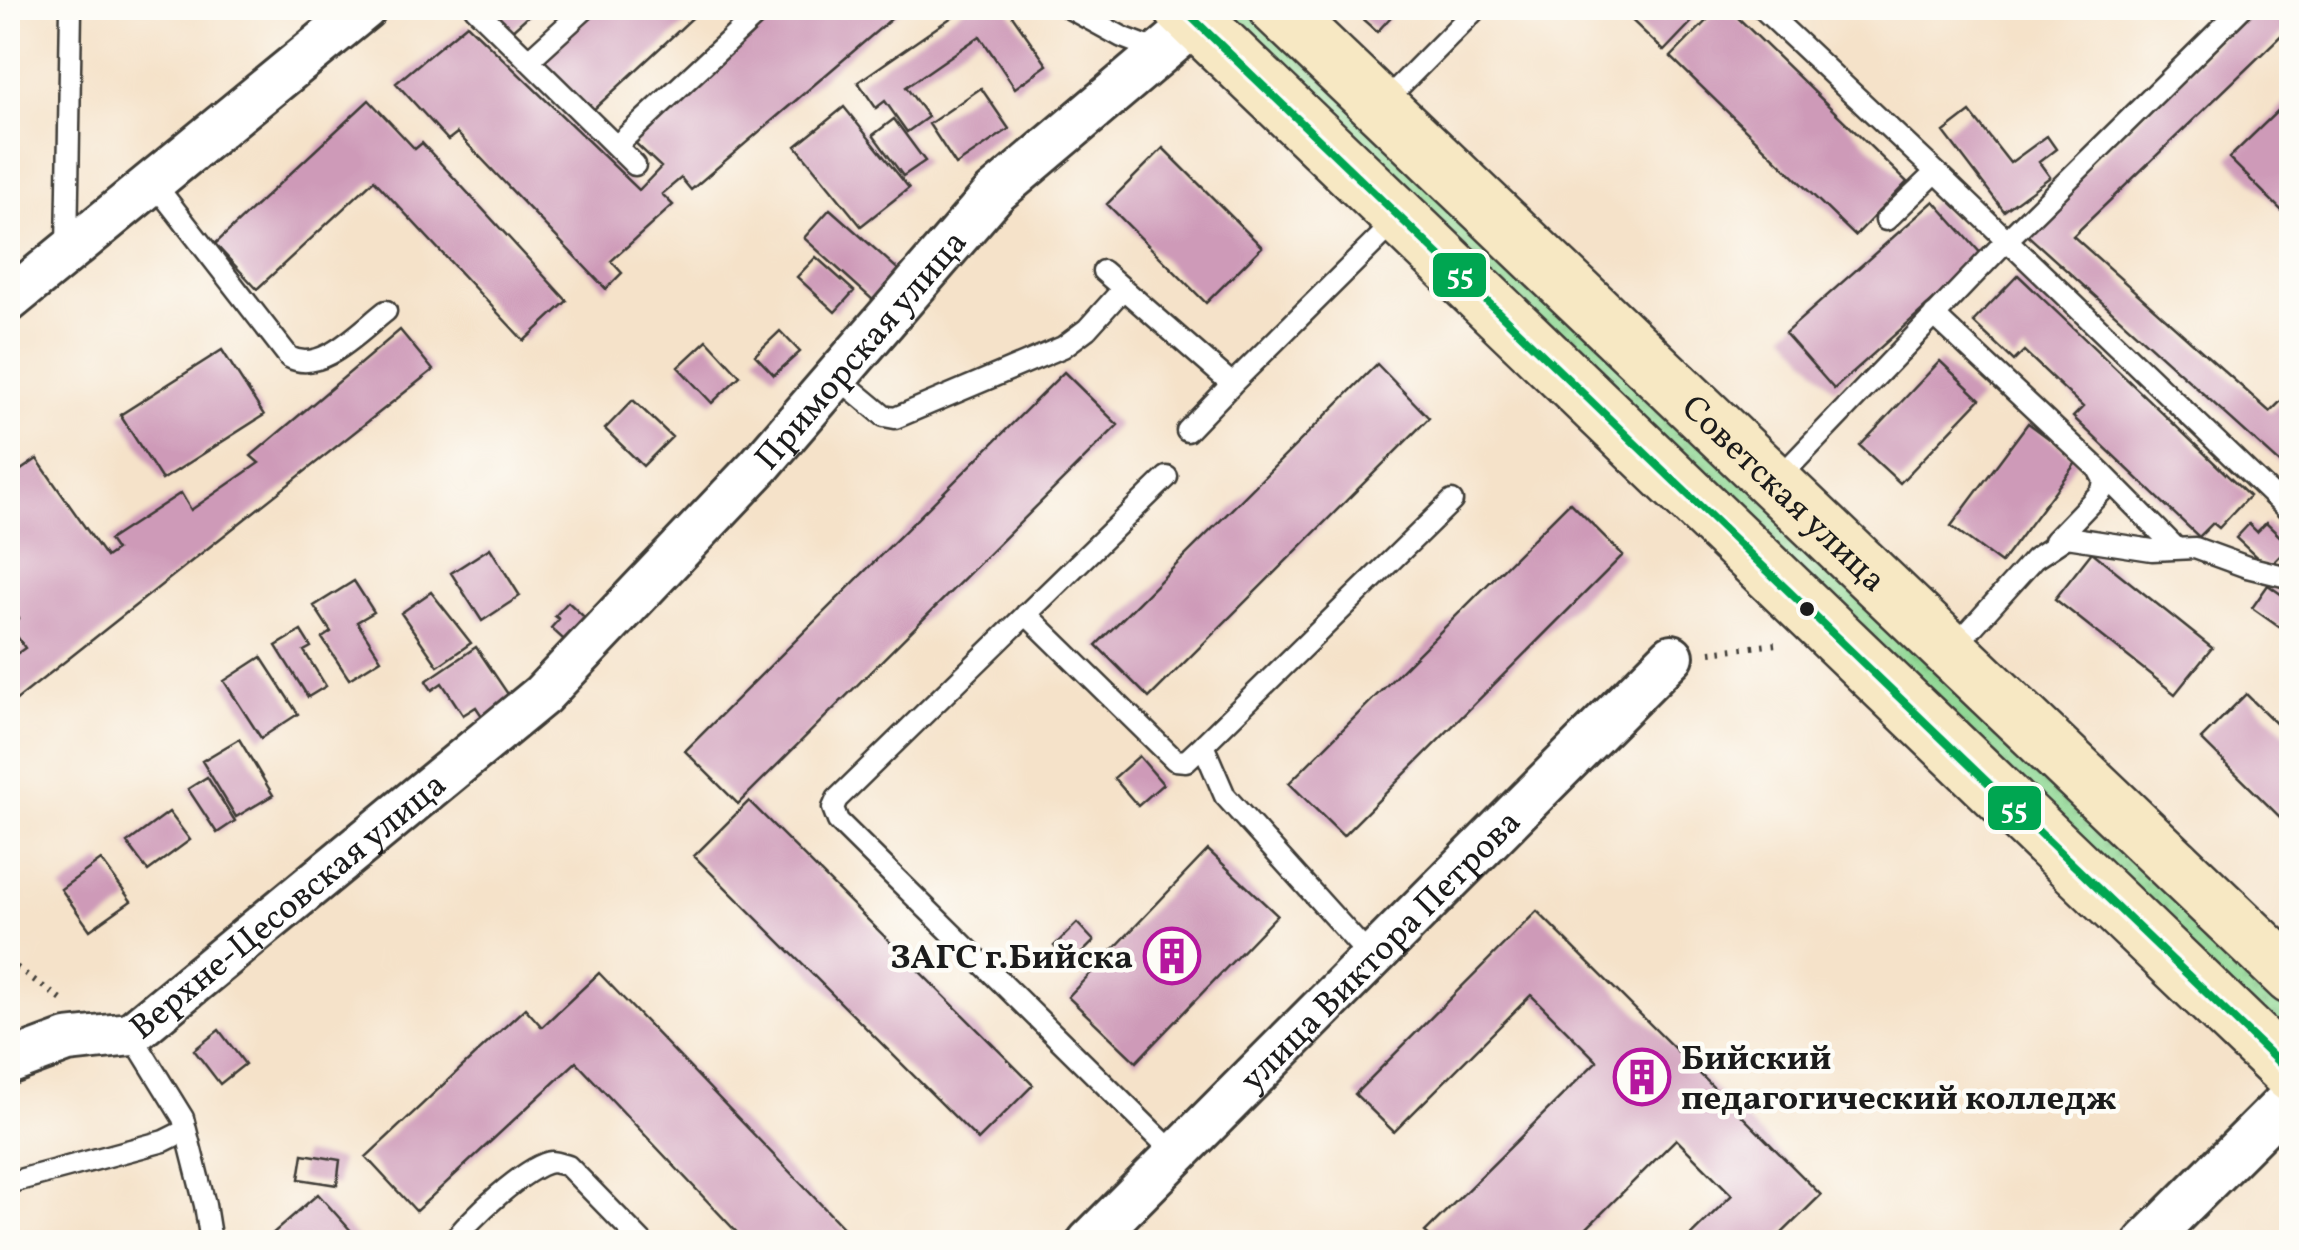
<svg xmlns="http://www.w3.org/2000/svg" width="2299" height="1250" font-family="Vollkorn,serif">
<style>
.grass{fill:url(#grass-dots);stroke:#557a58;stroke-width:2.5}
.building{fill:#ce9ab8}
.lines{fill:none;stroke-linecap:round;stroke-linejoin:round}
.lane-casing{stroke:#3d3a36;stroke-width:25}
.street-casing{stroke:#3d3a36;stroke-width:48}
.secondary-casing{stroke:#3d3a36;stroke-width:60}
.path{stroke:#3d3a36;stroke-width:6;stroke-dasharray:2.5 8;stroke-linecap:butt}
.lane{stroke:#fff;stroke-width:20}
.street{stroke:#fff;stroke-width:42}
.secondary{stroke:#f7e8c3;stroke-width:55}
.bus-1-casing{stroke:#fdfcf7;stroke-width:15}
.bus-1{stroke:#00a651;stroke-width:8}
.bus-dot{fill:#1c1c1c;stroke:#fdfcf7;stroke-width:4}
.labels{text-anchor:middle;stroke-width:9;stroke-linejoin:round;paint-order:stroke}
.street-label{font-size:35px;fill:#1c1c1c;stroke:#fdfcf7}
.poi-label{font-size:35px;font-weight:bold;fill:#1c1c1c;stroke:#fdfcf7;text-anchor:end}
.line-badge{stroke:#fdfcf7;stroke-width:4}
.badge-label{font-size:28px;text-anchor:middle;font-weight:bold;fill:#fff}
</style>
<defs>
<pattern id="grass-dots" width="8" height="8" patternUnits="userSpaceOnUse" patternTransform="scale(2.5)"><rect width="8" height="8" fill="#8ed793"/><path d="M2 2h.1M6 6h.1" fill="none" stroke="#7ab87e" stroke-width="1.8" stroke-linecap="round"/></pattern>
</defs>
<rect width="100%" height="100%" fill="#fdfcf7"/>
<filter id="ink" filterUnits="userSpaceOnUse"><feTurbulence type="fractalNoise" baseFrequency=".01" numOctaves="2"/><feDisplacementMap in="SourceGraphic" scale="20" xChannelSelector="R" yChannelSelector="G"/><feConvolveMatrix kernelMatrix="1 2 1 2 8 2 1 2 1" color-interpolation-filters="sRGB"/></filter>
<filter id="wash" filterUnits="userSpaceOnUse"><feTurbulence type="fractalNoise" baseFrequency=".0048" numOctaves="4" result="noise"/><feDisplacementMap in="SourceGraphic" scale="40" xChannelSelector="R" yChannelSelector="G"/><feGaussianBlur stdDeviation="2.25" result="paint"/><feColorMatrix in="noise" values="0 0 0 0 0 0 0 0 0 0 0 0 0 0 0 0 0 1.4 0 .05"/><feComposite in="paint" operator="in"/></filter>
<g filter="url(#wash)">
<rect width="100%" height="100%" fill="#f5e2c9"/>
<path class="grass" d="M1201 8H1250L2291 1000V1054Z"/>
<g id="blocks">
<path class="building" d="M488 8H537L510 32Z
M596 8H703L591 112 540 60Z
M770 8H904L691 190 681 178 662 194 673 205 611 261 622 273 606 289 457 133 448 140 396 83 467 24 639 190 661 167 630 138Z
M965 8H1007L1047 65 1015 88 980 36 906 87 928 117 907 132 885 101 876 108 858 82Z
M1350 8H1399L1377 32Z
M1619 8H1705L1664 51Z
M1719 8H1728L1907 182 1855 236 1671 57Z
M2252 8H2292V25L2073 236 2270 412 2284 398 2292 404V474L2024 232Z
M981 88 1009 129 956 165 929 124Z
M2292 97V221L2229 158Z
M369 100 415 149 422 143 567 301 524 341 374 180 257 289 215 244Z
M844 107 909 188 861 226 796 146Z
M1970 112 2010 163 2047 136 2056 149 2039 162 2050 177 2004 211 1944 132Z
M894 119 925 161 903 176 873 135Z
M1163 148 1262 247 1206 303 1107 204Z
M1934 201 1983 256 1834 389 1785 333Z
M830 209 901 272 874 301 804 238Z
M816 257 854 291 835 312 797 277Z
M2018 275 2249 496 2219 528 2213 523 2199 537 2073 417 2083 407 2024 351 2014 361 1973 322Z
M400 330 433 370 10 705 8 660 25 648 10 626 19 618 8 602V479L37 459 106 557 116 550 109 540 181 493 191 510 259 463 251 456Z
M780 331 800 352 774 375 755 355Z
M707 340 740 376 712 403 678 367Z
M222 350 264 415 162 480 120 415Z
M1940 361 1980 399 1900 483 1860 446Z
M1377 364 1429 418 1149 698 1096 645Z
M1064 372 1118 425 738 804 685 751Z
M633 400 672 437 643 466 605 429Z
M2028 423 2078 460 2001 563 1951 526Z
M1570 502 1623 555 1343 836 1289 783Z
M2266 523 2290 546 2268 568 2236 538 2249 524 2257 532Z
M490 548 520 596 482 621 451 573Z
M2092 552 2212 648 2175 694 2055 599Z
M354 581 374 612 357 622 381 659 349 679 322 638 331 632 314 606Z
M2268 585 2292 602V610L2279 627 2252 608Z
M431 592 471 643 438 666 401 613Z
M568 602 595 627 575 650 551 628 559 619 555 616Z
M301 631 311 647 304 651 326 686 308 697 276 646Z
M476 647 516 706 484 728 477 719 482 716 476 707 463 715 442 683 432 690 426 681Z
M261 657 298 714 261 738 224 681Z
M2246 694 2292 739V829L2201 739Z
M239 739 273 795 236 817 202 761Z
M1139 756 1163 784 1138 806 1114 778Z
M207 777 235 821 217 833 188 789Z
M749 801 1033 1085 978 1140 694 856Z
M169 812 190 840 148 871 127 843Z
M1208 850 1277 915 1136 1062 1068 997Z
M101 860 131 901 90 930 61 889Z
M1537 911 1821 1195 1773 1242H1684L1732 1195 1676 1139 1573 1242H1436L1425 1232 1597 1061 1531 995 1394 1132 1355 1094Z
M1077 923 1094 941 1072 963 1054 946Z
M599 973 857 1242H746L576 1062 416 1211 366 1157 525 1008 542 1027Z
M219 1030 245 1064 220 1084 194 1050Z
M303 1154 340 1160 337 1185 299 1179Z
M318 1194 361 1242H263Z"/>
</g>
</g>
<g filter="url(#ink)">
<use href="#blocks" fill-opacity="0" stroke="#3d3a36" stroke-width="2.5"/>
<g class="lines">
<g class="lane-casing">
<path id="lane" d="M475 8 635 165
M1069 8 1122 37 1161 52
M1762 8 1936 172 1886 220
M529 60 586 8
M1382 104 1477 8
M616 146 764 8
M1936 172 2292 514
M153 182 289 357C321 375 361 330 386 311
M67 250 71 8
M1103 271 1232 384 1399 218
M1934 315 2098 469 2104 480 2102 491 2054 541
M836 376 884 416 895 418 1063 347 1087 329 1123 289
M1187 431 1232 384
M2100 471 2176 548
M1167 477 837 799 833 808 838 821 1175 1154
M1776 481 2005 242 2242 8
M1026 614 1175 760 1186 761 1203 745
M1952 650 2034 559 2067 537 2152 550 2195 548 2247 567 2292 578
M1373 960 1225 796 1203 745 1452 501
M186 1130 205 1205 211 1242
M8 1183 164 1141 186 1130 183 1118 131 1034
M453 1242C466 1222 528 1164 552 1162 554 1162 566 1165 568 1166L642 1242"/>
</g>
<g class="street-casing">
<g id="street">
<path d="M8 301 365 8"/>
<path id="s1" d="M8 1063 67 1041 131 1034 542 695 760 465 994 194 1197 22"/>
<path id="s2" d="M1089 1242 1672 656"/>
<path d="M2146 1242 2292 1096"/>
</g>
</g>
<g class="secondary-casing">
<g id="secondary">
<path d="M1182 8 2292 1075"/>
<path id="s3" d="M1277 8 2292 977"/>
</g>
</g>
<path class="path" d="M1710 652 1777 644
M8 961 63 1001"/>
<use href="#lane" class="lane"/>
<use href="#street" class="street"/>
<use href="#secondary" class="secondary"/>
<g class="bus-1-casing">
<path id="bus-1" d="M1182 8 2292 1075"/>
</g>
<use href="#bus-1" class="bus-1"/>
</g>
</g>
<defs>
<g id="building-ring" transform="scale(2.875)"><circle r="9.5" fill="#fdfcf7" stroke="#b5179e" stroke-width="1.5"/><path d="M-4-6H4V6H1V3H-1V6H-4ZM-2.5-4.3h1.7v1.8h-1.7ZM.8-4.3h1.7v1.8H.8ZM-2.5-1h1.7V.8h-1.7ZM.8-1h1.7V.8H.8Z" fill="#b5179e"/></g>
</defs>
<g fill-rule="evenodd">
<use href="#building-ring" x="1172" y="956"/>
<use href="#building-ring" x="1642" y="1077"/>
</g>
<circle class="bus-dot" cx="1807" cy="609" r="9"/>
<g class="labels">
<g class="street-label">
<text dy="12" stroke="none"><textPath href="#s1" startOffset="1130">Приморская улица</textPath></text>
<text dy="12" stroke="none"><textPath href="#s3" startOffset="702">Советская улица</textPath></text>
<text dy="12" stroke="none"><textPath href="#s1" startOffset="330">Верхне-Цесовская улица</textPath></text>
<text dy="12" stroke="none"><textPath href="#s2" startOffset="412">улица Виктора Петрова</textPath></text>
</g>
<g class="poi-label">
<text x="1133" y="968">ЗАГС г.Бийска</text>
<text x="1681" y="1069" text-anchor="start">Бийский<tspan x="1681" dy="40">педагогический колледж</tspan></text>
</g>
</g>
<g class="line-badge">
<rect x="1431" y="251" width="57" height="48" rx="10" fill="#00a651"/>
<rect x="1986" y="784" width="57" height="48" rx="10" fill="#00a651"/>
</g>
<g class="badge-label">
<text x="1460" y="284">55</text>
<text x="2014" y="818">55</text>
</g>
<rect width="2299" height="1250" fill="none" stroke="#fdfcf7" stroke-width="40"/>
</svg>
